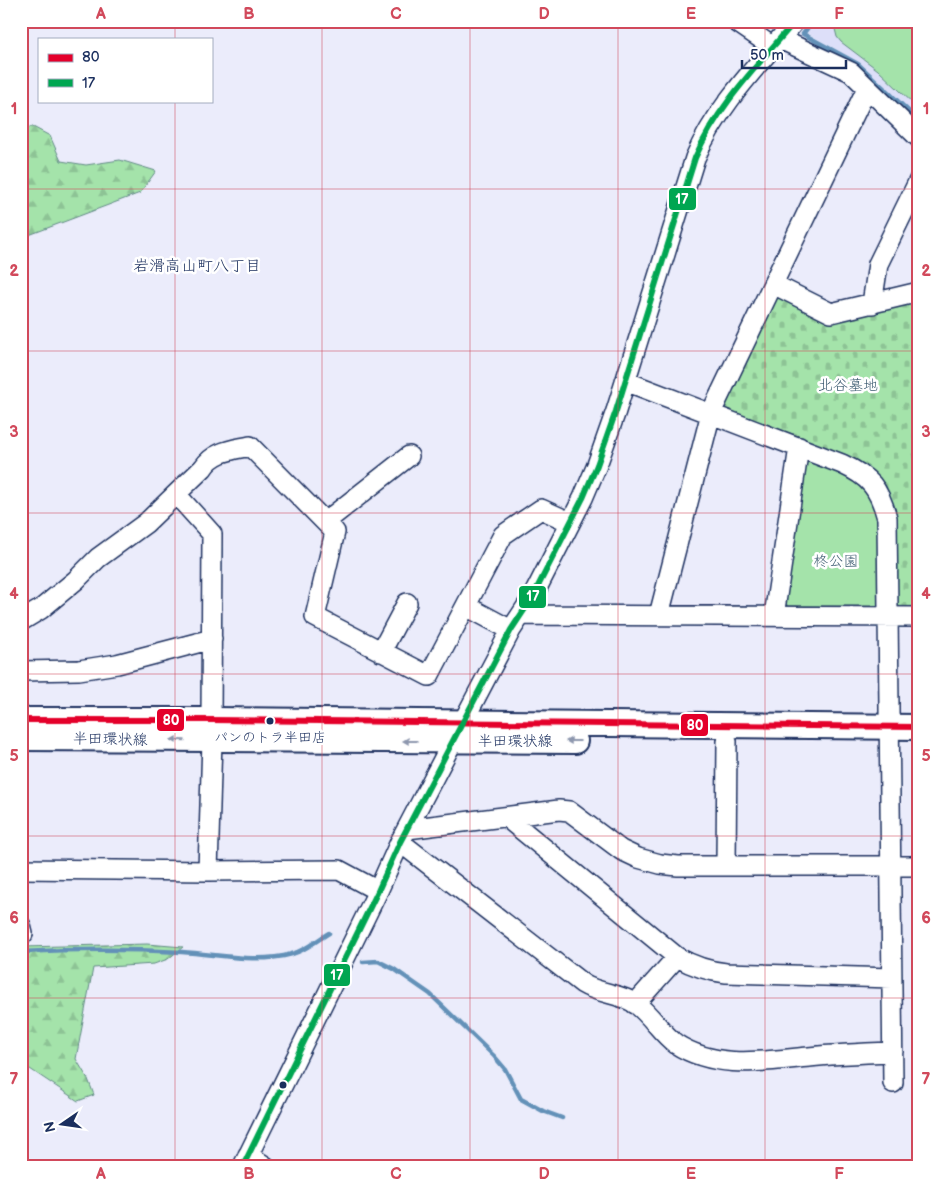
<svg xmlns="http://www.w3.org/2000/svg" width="940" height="1187" font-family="'Balsamiq Sans','Klee One',sans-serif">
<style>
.built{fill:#dddff9}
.forest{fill:url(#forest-firs);stroke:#608984}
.cemetery{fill:url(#cemetery-stones);stroke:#608984}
.park{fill:#a4e3aa;stroke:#608984}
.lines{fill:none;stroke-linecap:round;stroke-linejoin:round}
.stream{stroke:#6391b8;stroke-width:4.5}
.minor-casing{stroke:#1b2f5e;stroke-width:22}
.major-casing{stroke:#1b2f5e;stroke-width:28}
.minor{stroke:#fff;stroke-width:19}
.major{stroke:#fff;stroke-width:24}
.bus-1-casing{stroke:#fff;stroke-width:10}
.bus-2-casing{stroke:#fff;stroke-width:10}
.bus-1{stroke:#e4002b;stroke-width:6}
.bus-2{stroke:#00a651;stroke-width:6}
.oneway{fill:#8d97ae}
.grid{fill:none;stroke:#d1495b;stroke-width:1;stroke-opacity:0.55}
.bus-dot{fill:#1b2f5e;stroke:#fff;stroke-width:2}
.labels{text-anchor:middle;stroke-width:5;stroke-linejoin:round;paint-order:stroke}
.bus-label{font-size:14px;fill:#1b2f5e;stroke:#fff}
.park-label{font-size:15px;fill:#3d5c71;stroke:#fff}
.street-label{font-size:15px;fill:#1b2f5e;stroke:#fff}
.neighbourhood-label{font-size:16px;fill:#1b2f5e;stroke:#fff}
.line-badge{stroke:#fff;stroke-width:2}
.badge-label{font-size:14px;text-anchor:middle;font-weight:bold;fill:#fff}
.neatline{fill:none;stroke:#d1495b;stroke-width:2}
.grid-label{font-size:16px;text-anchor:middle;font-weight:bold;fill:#d1495b}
</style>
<defs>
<pattern id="forest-firs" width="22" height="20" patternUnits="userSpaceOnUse" patternTransform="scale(1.25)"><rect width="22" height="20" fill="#a4e3aa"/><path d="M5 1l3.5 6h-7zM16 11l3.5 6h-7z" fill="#8dc395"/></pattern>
<pattern id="cemetery-stones" width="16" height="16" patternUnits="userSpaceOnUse" patternTransform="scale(1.25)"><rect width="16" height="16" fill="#a4e3aa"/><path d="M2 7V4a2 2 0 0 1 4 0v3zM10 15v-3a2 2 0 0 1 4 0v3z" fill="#8dc395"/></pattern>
</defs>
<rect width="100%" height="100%" fill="#ebecfb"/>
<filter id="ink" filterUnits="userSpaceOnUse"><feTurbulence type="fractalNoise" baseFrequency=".02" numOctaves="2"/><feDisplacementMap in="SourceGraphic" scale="10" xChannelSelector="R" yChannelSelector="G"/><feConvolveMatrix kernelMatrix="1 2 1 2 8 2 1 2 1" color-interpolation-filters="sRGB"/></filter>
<g filter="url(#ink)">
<path class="built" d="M816 21H919V119L859 62 807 33Z"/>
<path class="forest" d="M33 127 50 136 61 161 86 165 120 160 156 171 140 193 21 238V128Z
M147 944 183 947 168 959 154 964 93 968 76 1059 88 1079 94 1095 78 1101 21 1063V947Z"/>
<path class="cemetery" d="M781 294 830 318 919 297V608H899L895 602 893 511 725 411 724 406 775 296Z"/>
<path class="park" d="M833 21H919V109L878 70 841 42 837 37Z
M809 459 862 483 878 509 881 602 877 606H788L784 601 803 461Z"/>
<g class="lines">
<path class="stream" d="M813 21 803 34 858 64 919 121
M21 952C75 949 128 949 182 952 218 954 256 964 292 954 305 951 317 940 329 933
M363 962 378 961 394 969 430 994 494 1056 505 1069 521 1099 543 1111 562 1118"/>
<g class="minor-casing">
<path id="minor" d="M735 21 773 47
M780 39 851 72 919 138
M773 284 831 313 919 292
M872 304 878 264 919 180
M625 381 842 464C870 477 879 488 887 518L893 1083
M176 494 212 534 211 720
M325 522 409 456
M466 606 511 630
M521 615 919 617
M659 615 711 413 867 88
M774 616 799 447
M21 621 41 609 76 580 98 558 146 523 203 468C214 451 232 450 250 446L335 532 315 617 429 676 503 535 541 509 570 522
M381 652 407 603
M21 671 79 670 117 664 212 639
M506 817 677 957C693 966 707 971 726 973L892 978
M407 829 559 810 569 811 621 850 638 858 660 864 678 866H919
M400 842 583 984C599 994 620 993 636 1004 651 1015 661 1033 676 1044 716 1070 765 1061 809 1057 837 1054 865 1053 893 1052
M726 865 727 741
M21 869 208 871 339 870 378 891
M208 871 212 740
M21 926 23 934
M635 1004 677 957
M248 1155 265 1166
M243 1166 378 891 400 842 511 630 532 598 583 498 597 465 616 411 695 158C717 106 759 64 795 21"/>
</g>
<g class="major-casing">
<path id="major" d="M21 720H211L919 727
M21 738 575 741"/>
</g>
<use href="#minor" class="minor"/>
<use href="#major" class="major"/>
<g class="bus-1-casing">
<path id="bus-1" d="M21 720H211L919 727"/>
</g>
<g class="bus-2-casing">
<path id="bus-2" d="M243 1166 378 891 400 842 511 630 532 598 583 498 597 465 616 411 695 158C717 106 759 64 795 21"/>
</g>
<use href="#bus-1" class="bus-1"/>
<use href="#bus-2" class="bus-2"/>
</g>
<defs><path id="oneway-solid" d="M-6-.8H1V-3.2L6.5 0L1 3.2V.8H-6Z" transform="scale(1.25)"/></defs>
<g class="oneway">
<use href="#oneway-solid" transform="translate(178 740) rotate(-179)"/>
<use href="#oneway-solid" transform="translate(410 741) rotate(180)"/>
<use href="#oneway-solid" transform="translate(573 741) rotate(-180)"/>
</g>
</g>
<path class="grid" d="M175 21V39M322 21V1166M470 21V1166M618 21V1166M765 21V1166M175 101V1166M21 189H919M21 351H919M21 513H919M21 674H919M21 836H919M21 998H919"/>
<g class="bus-dot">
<circle cx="270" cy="721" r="4.5"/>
<circle cx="283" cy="1085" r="4.5"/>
</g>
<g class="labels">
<g class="bus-label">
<text x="270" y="742">パンのトラ半田店</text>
</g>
<g class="park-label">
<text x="848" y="390">北谷墓地</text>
<text x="836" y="566">柊公園</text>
</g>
<g class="street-label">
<text transform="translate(110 739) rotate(1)" y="5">半田環状線</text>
<text x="515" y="746">半田環状線</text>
</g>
<g class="neighbourhood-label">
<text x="197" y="271">岩滑高山町八丁目</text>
</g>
</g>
<g class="line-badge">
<rect x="668" y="187" width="29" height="24" rx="5" fill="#00a651"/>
<rect x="518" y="585" width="29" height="24" rx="5" fill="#00a651"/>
<rect x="156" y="708" width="29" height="24" rx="5" fill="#e4002b"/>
<rect x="680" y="713" width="29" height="24" rx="5" fill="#e4002b"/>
<rect x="323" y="963" width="28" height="24" rx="5" fill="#00a651"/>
</g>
<g class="badge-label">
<text x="682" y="204">17</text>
<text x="533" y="601">17</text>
<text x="171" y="725">80</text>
<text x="695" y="730">80</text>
<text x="337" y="980">17</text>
</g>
<rect width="940" height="1187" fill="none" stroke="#fff" stroke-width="55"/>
<rect x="38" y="38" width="175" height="65" fill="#ffffff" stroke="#a4acbf"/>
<rect x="48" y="54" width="25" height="8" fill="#e4002b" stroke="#a4acbf"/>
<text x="82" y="62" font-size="15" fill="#1b2f5e">80</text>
<rect x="48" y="79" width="25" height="8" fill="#00a651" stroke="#a4acbf"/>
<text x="82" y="88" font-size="15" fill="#1b2f5e">17</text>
<g transform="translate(62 1124) rotate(257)" stroke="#ffffff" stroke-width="4" paint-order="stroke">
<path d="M0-4L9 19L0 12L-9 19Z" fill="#1b2f5e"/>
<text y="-8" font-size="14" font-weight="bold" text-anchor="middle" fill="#1b2f5e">N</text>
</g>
<path d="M742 60v8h104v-8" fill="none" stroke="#1b2f5e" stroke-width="2.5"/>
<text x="750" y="60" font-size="15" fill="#1b2f5e" stroke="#ffffff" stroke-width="4" paint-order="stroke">50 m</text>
<rect x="28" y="28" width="884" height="1132" class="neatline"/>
<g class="grid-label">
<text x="101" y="19">A</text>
<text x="249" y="19">B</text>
<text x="396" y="19">C</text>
<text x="544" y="19">D</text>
<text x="691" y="19">E</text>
<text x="839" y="19">F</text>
<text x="14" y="114">1</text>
<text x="926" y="114">1</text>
<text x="14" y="276">2</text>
<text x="926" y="276">2</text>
<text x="14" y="437">3</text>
<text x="926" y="437">3</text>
<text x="14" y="599">4</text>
<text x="926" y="599">4</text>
<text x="14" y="761">5</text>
<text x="926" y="761">5</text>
<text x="14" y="923">6</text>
<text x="926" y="923">6</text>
<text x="14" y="1084">7</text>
<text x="926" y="1084">7</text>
<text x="101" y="1179">A</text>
<text x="249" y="1179">B</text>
<text x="396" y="1179">C</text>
<text x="544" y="1179">D</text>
<text x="691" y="1179">E</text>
<text x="839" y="1179">F</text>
</g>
</svg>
